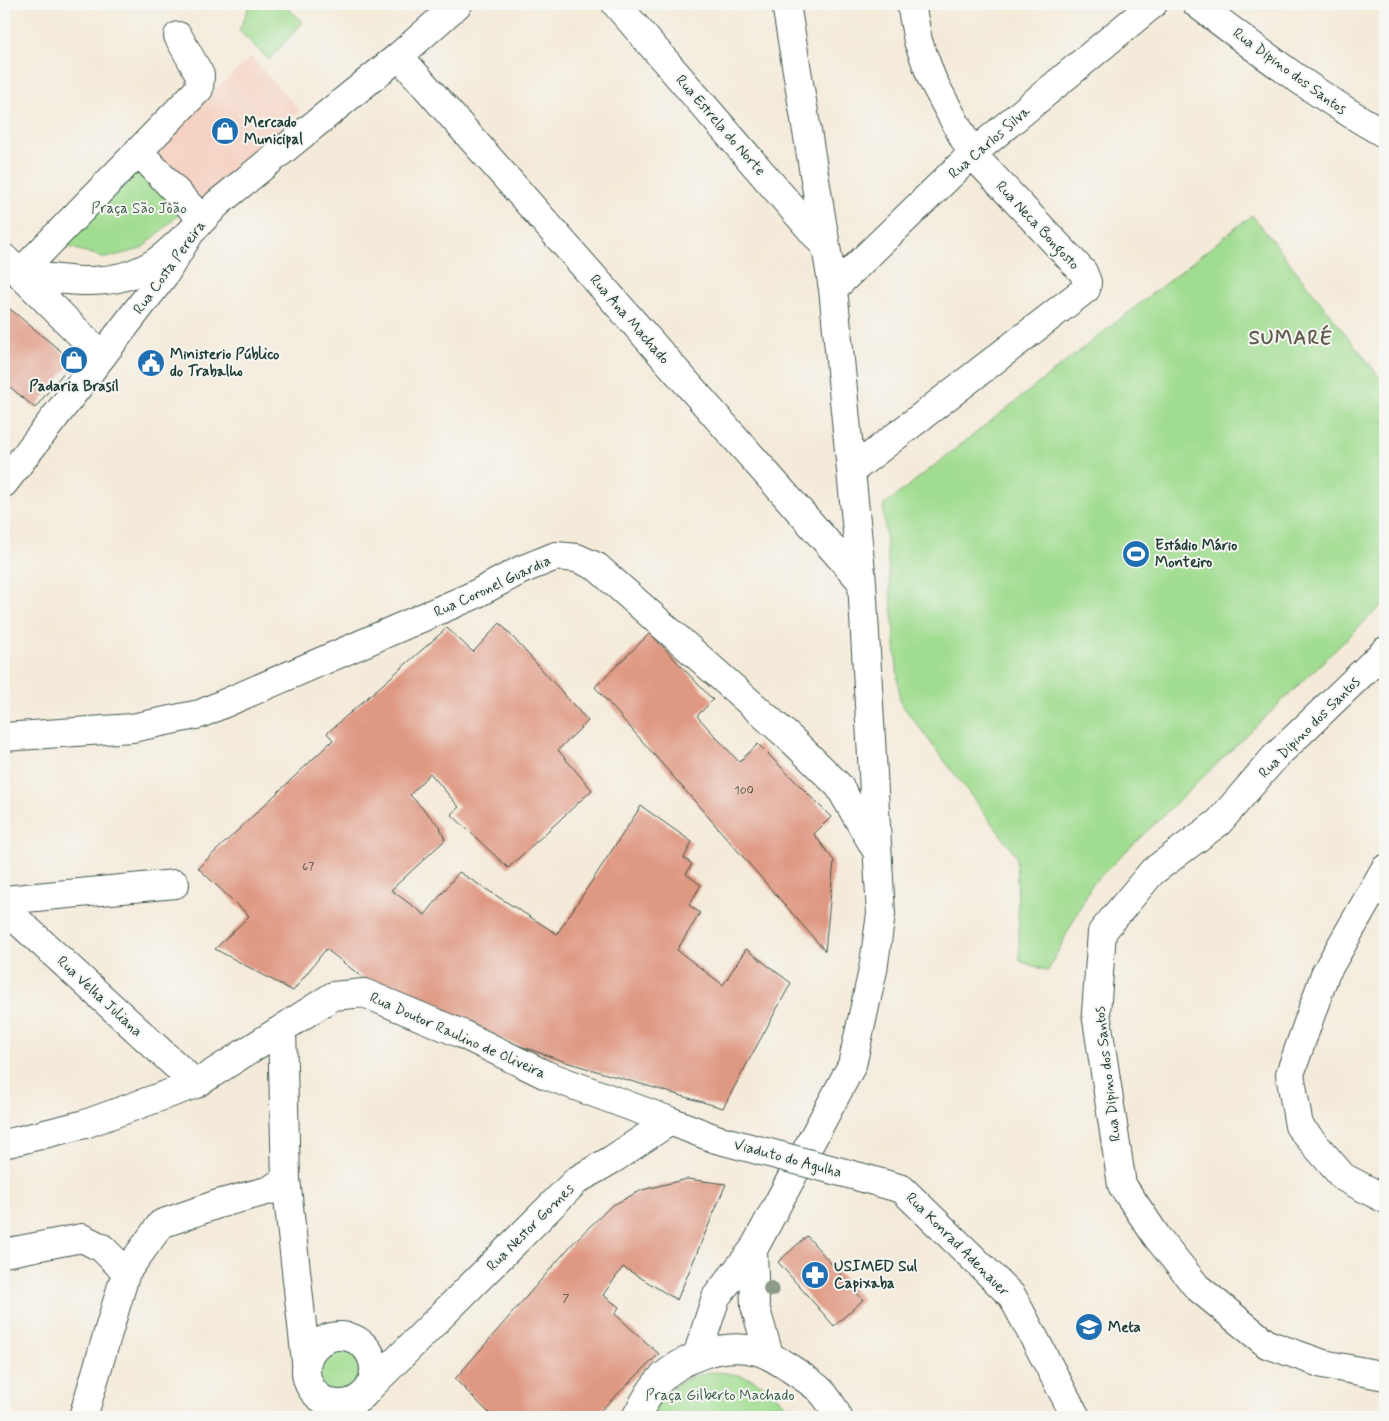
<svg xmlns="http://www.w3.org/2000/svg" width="1389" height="1421" font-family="Mynerve,sans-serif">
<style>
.built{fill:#f5d2c2}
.green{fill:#a1dd91;stroke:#608d62}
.building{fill:#df9882}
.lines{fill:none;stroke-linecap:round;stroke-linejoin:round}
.minor-casing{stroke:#3f574d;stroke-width:30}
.tertiary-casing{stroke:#3f574d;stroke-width:30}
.secondary-casing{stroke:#3f574d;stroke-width:30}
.minor{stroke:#fff;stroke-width:28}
.tertiary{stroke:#fff;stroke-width:28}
.secondary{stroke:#fff;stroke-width:28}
.minor-bridge-casing{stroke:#3f574d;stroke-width:30;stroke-linecap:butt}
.minor-bridge{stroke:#fff;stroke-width:28}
.tree{fill:#8d9c89}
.labels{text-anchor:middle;stroke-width:4;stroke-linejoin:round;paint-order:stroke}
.number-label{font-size:12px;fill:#4f5448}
.street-label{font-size:15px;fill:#1f3d34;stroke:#f6f6f2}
.poi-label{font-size:15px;font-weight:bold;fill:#1f3d34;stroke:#f6f6f2;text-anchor:start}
.park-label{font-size:15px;fill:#395d47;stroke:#f6f6f2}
.district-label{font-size:20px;font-weight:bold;letter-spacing:1px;fill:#625d4f;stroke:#f6f6f2}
</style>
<rect width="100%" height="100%" fill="#f6f6f2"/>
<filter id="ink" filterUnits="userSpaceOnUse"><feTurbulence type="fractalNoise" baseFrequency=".02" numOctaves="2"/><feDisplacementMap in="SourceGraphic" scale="10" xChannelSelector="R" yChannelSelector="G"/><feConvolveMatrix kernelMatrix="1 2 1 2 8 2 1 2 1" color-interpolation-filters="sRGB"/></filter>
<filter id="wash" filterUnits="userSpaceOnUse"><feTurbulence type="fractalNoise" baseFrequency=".0096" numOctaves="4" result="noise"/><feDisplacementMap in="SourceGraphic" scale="20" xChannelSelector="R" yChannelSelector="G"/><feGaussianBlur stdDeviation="1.12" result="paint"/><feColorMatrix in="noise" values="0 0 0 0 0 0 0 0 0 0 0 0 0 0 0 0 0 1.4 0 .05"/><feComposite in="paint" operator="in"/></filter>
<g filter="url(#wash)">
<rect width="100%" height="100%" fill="#f4ead9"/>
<path class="built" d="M251 57 300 111 199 204 150 151Z"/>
<path class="green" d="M250 4H283L303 22 269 60 239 31Z
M139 161 186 208 141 249 106 258 62 245Z
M1252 215 1385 384V602L1092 884 1048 971 1020 961 1016 855 900 702 883 506Z
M315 1369a22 22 0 1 1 44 0a22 22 0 1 1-44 0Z
M709 1372C746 1372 774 1384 793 1417H647C669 1390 674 1381 709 1372Z"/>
<g id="blocks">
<path class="building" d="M4 304 68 357 69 366 35 408 4 382Z
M500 623 588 721 558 750 592 790 508 868 451 814 459 807 430 773 410 795 440 827 445 840 391 890 425 915 459 872 557 934 641 806 692 842 684 858 692 864 686 874 701 885 689 905 700 913 677 950 723 985 746 949 791 983 723 1108 569 1063 463 1026 371 984 326 949 293 991 215 949 249 916 198 868 333 740 327 733 447 628 473 652Z
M650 633 713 700 697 716 739 762 758 744 831 817 814 834 834 861 825 951 595 687Z
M687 1179 726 1184 677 1300 623 1267 603 1295 619 1307 615 1314 659 1354 594 1417H493L455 1379 573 1243 611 1206 642 1190Z
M807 1236 863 1300 834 1326 778 1262Z"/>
</g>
</g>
<g filter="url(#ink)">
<use href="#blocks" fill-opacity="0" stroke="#3f574d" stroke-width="1"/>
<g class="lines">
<g class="minor-casing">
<path id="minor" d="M616 4 825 246
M1197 4C1257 50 1319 97 1385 134
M399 56 862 582
M138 151 202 219
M20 273 199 89 200 75 178 36
M20 273C66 281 114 290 156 262 166 255 176 245 185 237
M833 289 972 154 1153 4
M851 471 1086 289 1087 282 1083 272 972 154 932 79 918 41 911 4
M1385 651 1275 757 1219 822 1152 872 1102 932 1096 1013 1122 1185 1157 1237 1197 1287 1267 1344 1323 1364 1385 1376
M4 737 132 728 200 714 472 596 521 570 556 556 577 558 597 567 792 740 839 786 875 848
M1385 869 1325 974 1290 1074 1299 1126 1343 1177 1385 1199
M4 900 175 884
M4 908 196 1084
M282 1030 286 1179 306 1362
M4 1144 85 1124 196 1084 333 996 364 993 462 1034 546 1075 670 1121
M860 1177 902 1189 1012 1296 1076 1417
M753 1250 755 1306 769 1355
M4 1253 82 1238 102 1248 126 1272
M306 1370a34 34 0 1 1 68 0a34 34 0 1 1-68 0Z
M697 1356 716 1297 753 1250 852 1065 873 970 881 914 862 582 833 289 786 4
M370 1387 577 1180 613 1159 670 1121 716 1139
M83 1417 126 1272 161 1224 218 1204 270 1190 286 1179"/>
</g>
<g class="tertiary-casing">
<path id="tertiary" d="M102 356 165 274 190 233 218 203 399 56 458 4"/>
</g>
<g class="secondary-casing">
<path id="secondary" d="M4 258 102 356 4 483
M636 1417C642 1407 648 1394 656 1384 679 1358 723 1342 757 1351 769 1354 780 1362 791 1369 816 1386 824 1389 838 1417"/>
</g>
<use href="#minor" class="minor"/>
<use href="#tertiary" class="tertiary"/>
<use href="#secondary" class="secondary"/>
<g class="minor-bridge-casing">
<path id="minor-bridge" d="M716 1139 860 1177"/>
</g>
<use href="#minor-bridge" class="minor-bridge"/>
</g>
<circle class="tree" cx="771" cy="1289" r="8"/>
</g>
<defs>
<g id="shop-disc" transform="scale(1.4375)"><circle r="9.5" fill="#1f6fb2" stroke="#f6f6f2"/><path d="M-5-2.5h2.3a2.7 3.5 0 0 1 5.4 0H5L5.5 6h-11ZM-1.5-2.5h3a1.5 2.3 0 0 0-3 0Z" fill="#fff"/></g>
<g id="civic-disc" transform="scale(1.4375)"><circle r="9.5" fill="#1f6fb2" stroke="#f6f6f2"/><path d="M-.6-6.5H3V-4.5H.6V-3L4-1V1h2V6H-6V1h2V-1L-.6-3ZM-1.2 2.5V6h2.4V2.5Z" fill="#fff"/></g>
<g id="stadium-disc" transform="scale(1.4375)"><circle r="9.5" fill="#1f6fb2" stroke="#f6f6f2"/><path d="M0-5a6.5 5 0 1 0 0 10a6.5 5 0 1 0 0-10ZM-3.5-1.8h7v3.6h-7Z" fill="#fff"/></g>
<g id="pharmacy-disc" transform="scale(1.4375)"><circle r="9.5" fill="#1f6fb2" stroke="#f6f6f2"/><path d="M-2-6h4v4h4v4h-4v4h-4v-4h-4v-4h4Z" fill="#fff"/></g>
<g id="school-disc" transform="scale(1.4375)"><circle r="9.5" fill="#1f6fb2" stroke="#f6f6f2"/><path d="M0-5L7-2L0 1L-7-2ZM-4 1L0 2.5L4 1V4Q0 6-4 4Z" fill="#fff"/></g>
</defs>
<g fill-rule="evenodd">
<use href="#shop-disc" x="225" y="131"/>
<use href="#shop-disc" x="74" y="360"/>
<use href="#civic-disc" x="151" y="363"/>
<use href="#stadium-disc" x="1136" y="554"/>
<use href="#pharmacy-disc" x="815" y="1275"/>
<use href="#school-disc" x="1089" y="1327"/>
</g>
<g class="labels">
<g class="number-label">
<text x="744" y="794">100</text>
<text x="308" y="870">67</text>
<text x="566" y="1302">7</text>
</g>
<g class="street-label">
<text transform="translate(1290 71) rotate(36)" y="5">Rua Dipino dos Santos</text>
<text transform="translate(721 125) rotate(49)" y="5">Rua Estrela do Norte</text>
<text transform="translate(989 142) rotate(-41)" y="5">Rua Carlos Silva</text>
<text transform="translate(1038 225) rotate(47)" y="5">Rua Neca Bongosto</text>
<text transform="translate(169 267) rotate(-54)" y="5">Rua Costa Pereira</text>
<text transform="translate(630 319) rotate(49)" y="5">Rua Ana Machado</text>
<text transform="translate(492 586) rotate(-25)" y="5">Rua Coronel Guardia</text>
<text transform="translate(1309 727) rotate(-45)" y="5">Rua Dipino dos Santos</text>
<text transform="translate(100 996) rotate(43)" y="5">Rua Velha Juliana</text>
<text transform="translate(458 1035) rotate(24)" y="5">Rua Doutor Raulino de Oliveira</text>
<text transform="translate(1107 1074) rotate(-97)" y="5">Rua Dipino dos Santos</text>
<text transform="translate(788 1158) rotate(15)" y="5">Viaduto do Agulha</text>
<text transform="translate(530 1227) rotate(-45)" y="5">Rua Nestor Gomes</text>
<text transform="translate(958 1244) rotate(45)" y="5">Rua Konrad Adenauer</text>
</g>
<g class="poi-label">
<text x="244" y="127">Mercado<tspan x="244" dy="17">Municipal</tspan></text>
<text x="170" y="359">Ministerio Público<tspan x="170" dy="17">do Trabalho</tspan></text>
<text x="74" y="391" text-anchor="middle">Padaria Brasil</text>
<text x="1155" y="550">Estádio Mário<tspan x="1155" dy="17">Monteiro</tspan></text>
<text x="834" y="1271">USIMED Sul<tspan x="834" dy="17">Capixaba</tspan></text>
<text x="1108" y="1332">Meta</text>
</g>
<g class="park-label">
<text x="139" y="213">Praça São João</text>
<text x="720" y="1400">Praça Gilberto Machado</text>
</g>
<g class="district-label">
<text x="1291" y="344">SUMARÉ</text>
</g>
</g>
<rect width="1389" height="1421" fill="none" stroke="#f6f6f2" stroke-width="20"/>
</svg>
